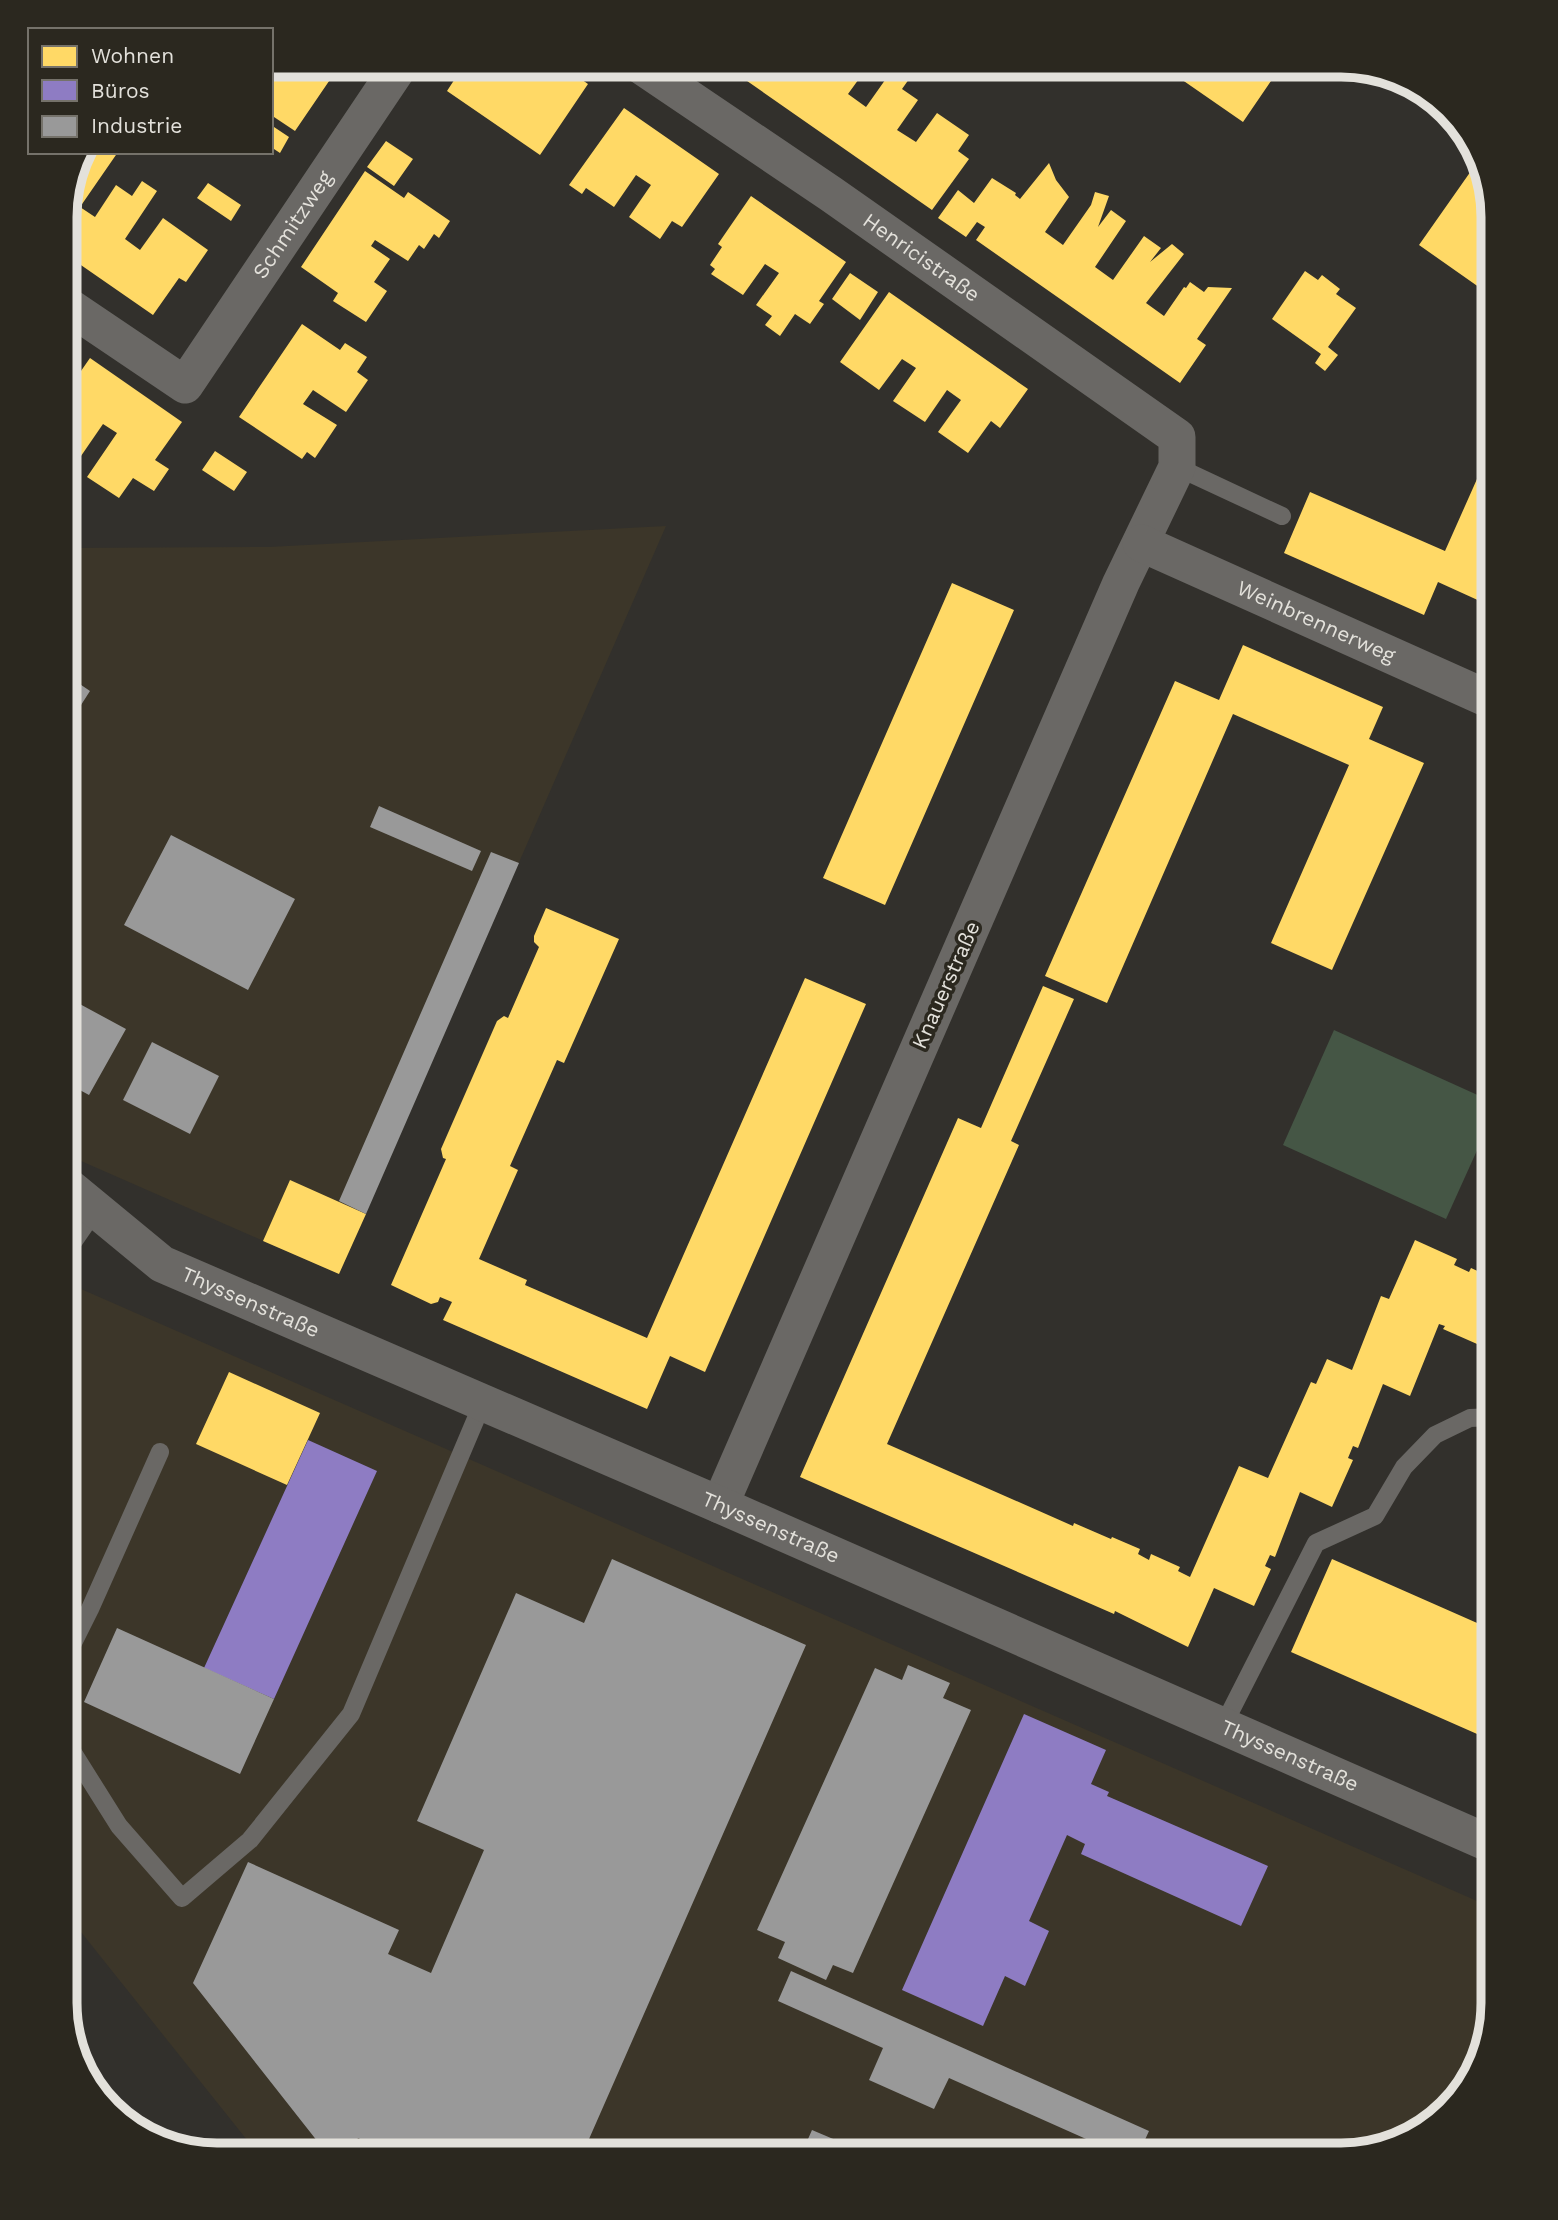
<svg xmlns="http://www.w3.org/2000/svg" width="1558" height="2220" font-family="'Work Sans',sans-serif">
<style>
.built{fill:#3c3629}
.green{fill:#455645}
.homes{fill:#ffd966}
.offices{fill:#8e7cc3}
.industry{fill:#999}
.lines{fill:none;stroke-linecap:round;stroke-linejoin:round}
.service{stroke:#6a6865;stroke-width:18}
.minor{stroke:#6a6865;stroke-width:37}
.labels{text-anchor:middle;stroke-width:7;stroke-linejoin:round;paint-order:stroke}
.street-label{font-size:21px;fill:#e3e1db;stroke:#2b281f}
.rim{fill:none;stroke:#e3e1db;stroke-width:9}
</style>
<rect width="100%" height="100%" fill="#32302c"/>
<path class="built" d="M666 526 339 1274 65 1154V548L269 547Z
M65 1282 1493 1908V2003L1473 2079 1417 2135 1341 2155H259L65 1912Z"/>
<path class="green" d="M1334 1030 1493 1102V1115L1446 1219 1283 1145Z"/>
<path class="homes" d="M271 65H340L295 131 271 115Z
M464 65H561L588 84 540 155 447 91Z
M728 65H805L814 71 818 65H869L848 94 866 107 895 66 897 68 899 65H919L902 89 918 100 897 130 916 142 937 113 969 135 958 151 969 159 932 210 727 67Z
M1167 65H1282L1243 122 1165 68Z
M624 108 719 174 682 227 672 221 660 239 629 217 651 185 636 175 614 207 586 188 582 194 569 185Z
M271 125 289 137 280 153 271 147Z
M386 141 413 159 394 186 367 167Z
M83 152H118L80 207 95 217 116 185 132 196 142 181 157 191 125 239 140 250 163 218 208 250 186 282 179 278 153 315 65 254V208L78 158Z
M1478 161 1493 217V297L1419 245Z
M1049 163 1056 180 1069 197 1045 232 1063 245 1091 205 1095 192 1109 196 1098 227 1111 210 1126 221 1095 267 1113 280 1144 236 1161 248 1150 262 1172 244 1184 254 1146 303 1164 316 1184 287 1186 288 1190 282 1204 292 1208 287 1232 288 1197 339 1206 345 1180 383 976 240 985 227 977 222 966 237 938 218 958 190 974 203 992 178 1016 193 1015 195 1020 199Z
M365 171 404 198 408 192 450 221 439 238 434 234 424 249 419 245 408 261 375 240 371 246 390 259 374 282 387 291 366 322 333 301 338 293 301 267Z
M208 183 241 205 231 221 197 198Z
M751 196 846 262 819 301 824 304 810 324 795 314 780 336 765 325 772 316 756 305 779 273 765 264 743 295 711 274 715 269 710 265 722 247 718 244Z
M1305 271 1318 280 1322 275 1340 289 1336 294 1356 308 1328 347 1338 355 1325 371 1315 363 1321 354 1272 319Z
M850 273 878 292 860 320 832 299Z
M889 292 1028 389 1000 428 991 421 968 453 938 432 961 400 947 390 925 422 893 401 916 368 902 359 879 390 840 362Z
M302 324 340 350 345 343 367 357 357 372 368 380 346 412 313 390 303 404 337 425 315 458 307 452 302 459 239 417Z
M90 358 182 422 155 460 169 469 154 491 133 478 119 498 87 477 117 433 103 424 81 456 65 446V394Z
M1493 443V607L1438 582 1424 615 1284 553 1310 492 1445 551Z
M215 451 247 472 234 491 202 470Z
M952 583 1014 610 885 905 823 878Z
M1243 645 1383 707 1369 739 1424 763 1332 970 1271 943 1349 765 1233 714 1107 1003 1045 976 1175 681 1219 700Z
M546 908 619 939 564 1063 557 1060 510 1166 518 1170 479 1259 527 1280 525 1285 647 1338 805 978 866 1004 705 1372 670 1356 647 1409 443 1320 452 1302 440 1297 438 1302 431 1304 391 1285 446 1159 443 1158 441 1149 497 1021 504 1016 508 1018 539 947 534 942V936Z
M1043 986 1074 999 1011 1141 1019 1145 887 1444 1073 1526 1074 1523 1111 1539 1112 1537 1140 1549 1138 1554 1149 1560 1151 1554 1180 1567 1178 1571 1190 1577 1239 1466 1268 1478 1311 1382 1316 1384 1327 1359 1352 1370 1381 1296 1389 1299 1415 1240 1457 1259 1454 1265 1469 1272 1471 1268 1493 1278V1351L1443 1329 1445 1326 1439 1324 1410 1396 1383 1384 1358 1448 1353 1446 1348 1458 1353 1460 1332 1507 1300 1492 1275 1557 1270 1555 1265 1566 1271 1569 1254 1606 1214 1588 1188 1647 1115 1611 1114 1614 800 1477 958 1118 981 1128Z
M1493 1013V1041L1483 1036Z
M290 1180 366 1214 339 1274 263 1241Z
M229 1372 320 1413 287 1485 196 1444Z
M1332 1559 1493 1630V1741L1291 1652Z"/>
<path class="offices" d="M308 1440 377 1471 274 1699 204 1668Z
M1024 1714 1106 1750 1091 1784 1109 1792 1107 1796 1268 1866 1241 1926 1081 1854 1085 1844 1067 1835 1029 1921 1049 1931 1025 1986 1005 1976 983 2026 902 1990Z"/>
<path class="industry" d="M65 674 90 691 65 730Z
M379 806 481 851 472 871 370 827Z
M171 835 295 899 248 990 124 925Z
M491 852 519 863 366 1214 339 1201Z
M65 996 126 1029 89 1095 65 1082Z
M152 1042 219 1076 190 1134 123 1100Z
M612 1559 806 1645 582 2155H396L358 2138 349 2155H333L325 2151 193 1983 248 1862 399 1930 388 1954 431 1973 484 1850 417 1821 516 1593 584 1623Z
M117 1628 274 1699 240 1774 84 1702Z
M908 1665 950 1683 943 1698 971 1710 853 1973 833 1965 826 1980 778 1958 785 1942 757 1930 875 1668 902 1680Z
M791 1971 1149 2131 1138 2155H1122L949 2078 934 2109 869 2080 883 2048 778 2001Z
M812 2130 871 2155H801Z"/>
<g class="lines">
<path class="service" d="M1177 467 1282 516
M65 1254 96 1209
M65 1659 90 1609 160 1452
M1223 1726 1316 1543 1375 1516 1404 1467 1435 1435 1470 1418 1493 1417
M65 1740 119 1826 182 1898 250 1840 351 1714 483 1402"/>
<g class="minor">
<path id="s1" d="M640 65 831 194 1177 437V467L1121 583 720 1505"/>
<path id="s2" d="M65 304 185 385 400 65"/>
<path id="s3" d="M1141 543 1493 701"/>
<path id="s4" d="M65 1184 162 1264 720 1505 1493 1845"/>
</g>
</g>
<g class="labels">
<g class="street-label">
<text dy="7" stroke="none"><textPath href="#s2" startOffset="338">Schmitzweg</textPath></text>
<text dy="7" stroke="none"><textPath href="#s1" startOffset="341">Henricistraße</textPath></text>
<text dy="7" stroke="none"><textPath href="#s3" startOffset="192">Weinbrennerweg</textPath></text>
<text transform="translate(946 985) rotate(-66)" y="7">Knauerstraße</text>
<text dy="7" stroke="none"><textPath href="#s4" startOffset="222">Thyssenstraße</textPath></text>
<text dy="7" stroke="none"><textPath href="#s4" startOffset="789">Thyssenstraße</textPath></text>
<text dy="7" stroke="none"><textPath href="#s4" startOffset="1356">Thyssenstraße</textPath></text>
</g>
</g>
<path d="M0 0H1558V2220H0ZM217 77H1341A140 140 0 0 1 1481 217V2003A140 140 0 0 1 1341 2143H217A140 140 0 0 1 77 2003V217A140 140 0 0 1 217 77Z" fill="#2b281f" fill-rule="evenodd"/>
<path class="rim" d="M217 77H1341A140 140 0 0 1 1481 217V2003A140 140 0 0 1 1341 2143H217A140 140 0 0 1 77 2003V217A140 140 0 0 1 217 77Z"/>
<rect x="28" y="28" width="245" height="126" fill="#2b281f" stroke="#75726a" stroke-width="2"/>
<rect x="42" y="46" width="35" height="21" fill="#ffd966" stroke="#75726a" stroke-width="2"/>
<text x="91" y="63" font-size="21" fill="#e3e1db">Wohnen</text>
<rect x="42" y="80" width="35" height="21" fill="#8e7cc3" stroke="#75726a" stroke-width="2"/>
<text x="91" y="98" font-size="21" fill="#e3e1db">Büros</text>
<rect x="42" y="116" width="35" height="21" fill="#999999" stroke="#75726a" stroke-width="2"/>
<text x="91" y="133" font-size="21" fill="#e3e1db">Industrie</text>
</svg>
